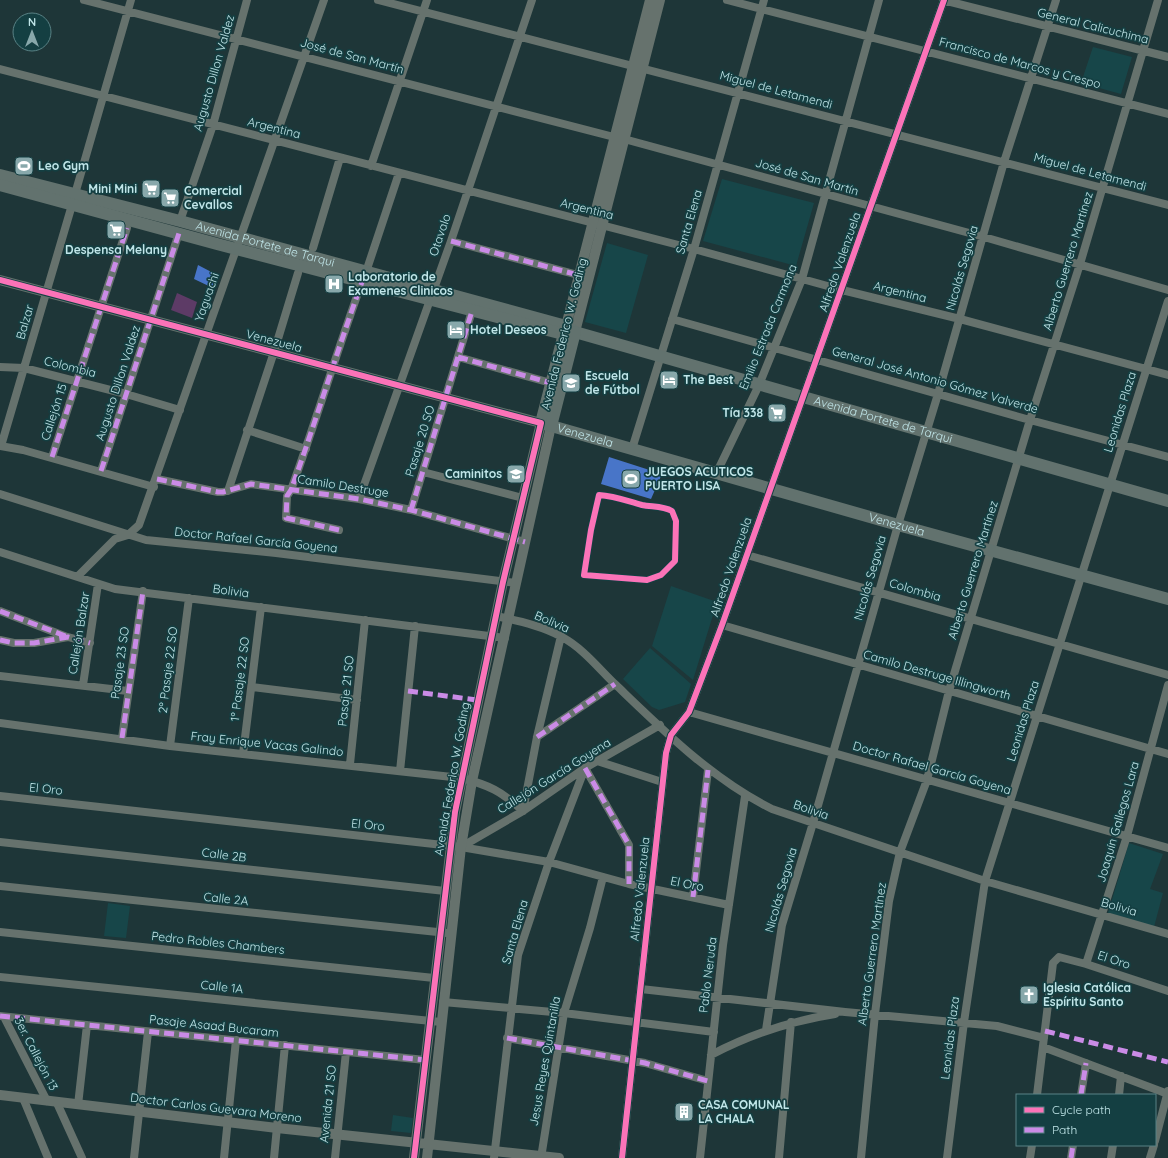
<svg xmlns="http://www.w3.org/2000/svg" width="1168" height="1158" font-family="Quicksand,sans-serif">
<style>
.built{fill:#174649}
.green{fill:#5d3b66}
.water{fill:#4875c8}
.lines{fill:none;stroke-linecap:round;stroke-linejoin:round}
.minor{stroke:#66726d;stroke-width:8}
.tertiary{stroke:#66726d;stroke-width:10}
.primary{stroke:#62726e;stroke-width:12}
.quiet{stroke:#ca8be6;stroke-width:5;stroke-dasharray:10 5;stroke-linecap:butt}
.cycleway-casing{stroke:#143f42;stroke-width:8}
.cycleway{stroke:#fb73b8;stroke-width:6}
.labels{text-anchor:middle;stroke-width:3.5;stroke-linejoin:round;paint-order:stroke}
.street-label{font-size:12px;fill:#c1e6e9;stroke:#143f42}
.poi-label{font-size:12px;font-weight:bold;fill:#c1e6e9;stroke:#143f42;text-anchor:start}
</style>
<rect width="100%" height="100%" fill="#1e3638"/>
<path class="built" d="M1093 47 1132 57 1121 94 1081 83Z
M722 179 814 203 796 266 703 241Z
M607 243 648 255 626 333 585 322Z
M671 586 717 602 693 680 652 646Z
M650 648 691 684 685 702 659 710 652 707 623 679Z
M1129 843 1163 854 1150 889 1163 893 1154 927 1108 913Z
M108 903 130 906 126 938 104 936Z
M393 1115 413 1118 411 1133 391 1131Z"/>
<path class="green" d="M177 293 197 302 192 318 171 310Z"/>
<path class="water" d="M198 265 219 276 213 288 194 279Z
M609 457 662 474 651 499 601 484Z"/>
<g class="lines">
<path class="minor" d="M84 0 614 137
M378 0 1168 205
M727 0 1168 114
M943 0 1168 57
M0 69 694 249 842 290 960 319 1168 375
M624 139 984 237 1168 290
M371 166 427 0
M75 194 131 0
M180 221 213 125 247 0
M451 241 578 275
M313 248 340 158
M366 272 399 173
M672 319 1030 420 1168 457
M458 357 551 383
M0 367 24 368 126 394 180 410
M247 430 306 449
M0 446 23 450 154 487
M1 446 72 205
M632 449 694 249 764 0
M52 457 127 228
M101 471 179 233
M423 472 523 498
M717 472 759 385 802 279 879 0
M157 479 218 492H223L251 484 359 499 411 510 525 542
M228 491 274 352 298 273
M0 494 146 540 276 553 516 583
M359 499 451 241 532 0
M411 510 472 311
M339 530 286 518 287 496 291 490C316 421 337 351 362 282
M0 552 115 589 505 638
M747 555 1168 675
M78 576 115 539 128 535 139 525 324 0
M0 611 67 637
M496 616C518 621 543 626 562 637 584 649 599 669 616 685 664 731 712 779 772 809L985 881 1168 934
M722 625 1168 754
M0 640 14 643H34L68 637 90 643
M0 676 128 691
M83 685 98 584
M252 687 357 700
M689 712 1168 848
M0 723 170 746 461 778C489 785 501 791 523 811
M537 737 615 684
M122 738 143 591
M170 746 189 598
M243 754 261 607
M597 761 662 782
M350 764 365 620
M585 768 629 845V884
M400 771 415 626
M0 796 461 847 549 862 629 884 729 905
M523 811 537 737 561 636
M0 842 445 891
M461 847 523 811 585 768 660 725
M0 886 447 933
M693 897 708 770
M0 932 434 978
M1086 964 1127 836 1168 685
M0 977 441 1022
M641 989 845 1012 997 1026 1044 1038
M443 1002 564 1013 714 1032
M0 1016 425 1060
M4 1017 47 1101
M766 1030 782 925 813 823 898 525 938 394 1004 162 1056 0
M507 1038 645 1063 708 1081
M1043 1047 1168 1094
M711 1055C751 1034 790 1021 835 1014
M1037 1095 1053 963 1059 957 1086 964 1168 991
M1081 1095 1086 1063
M1119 1095 1121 1076
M23 1098 48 1158
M57 1103 82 1158
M78 1105 87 1025
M1155 1141 1168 1091
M134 1158 148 1032
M224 1158 236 1040
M274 1158 285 1045
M335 1158 346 1052
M494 1158 518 955 549 862 585 768
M541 1158 564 1013 590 928 603 877
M622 1158 666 753 671 735 689 712 722 625 944 0
M700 1158 723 945 745 796
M779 1158 791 1022
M861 1158 875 1014 889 901 900 852 927 780 949 691 1030 420 1080 264 1158 0
M947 1158 964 1022 985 881 1168 301
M1030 1158 1032 1145
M1071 1158 1073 1145
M1111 1158 1113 1145
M1150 1158 1154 1145"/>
<path class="tertiary" d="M0 280 541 423 503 582 455 812 414 1158
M566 326 650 0
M575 332 660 0
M0 1095 277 1128 559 1158
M427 1158 461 847 472 781 551 426"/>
<g class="primary">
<path id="s1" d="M0 175 180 221 566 326 575 332 1168 501"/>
<path d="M0 185 217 244 563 334 570 333"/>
<path id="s2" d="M566 326 541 423 898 525 1168 599"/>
<path d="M551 426 575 332"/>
</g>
<path class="quiet" d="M451 241 578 275
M458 357 551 383
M52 457 127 228
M101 471 179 233
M157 479 218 492H223L251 484 359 499 411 510 525 542
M411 510 472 311
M339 530 286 518 287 496 291 490C316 421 337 351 362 282
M0 611 68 637
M0 640 14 643H34L68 637 90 643
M408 691 477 700
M537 737 615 684
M122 738 143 591
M585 768 629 845V884
M693 897 708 770
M0 1016 425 1060
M1045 1031 1168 1062
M507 1038 645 1063 708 1081
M1081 1095 1086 1063
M1071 1158 1073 1145"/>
<g class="cycleway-casing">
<path id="cycleway" d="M0 280 541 423 503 582 455 812 414 1158
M599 495C615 496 627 501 642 505 652 507 663 506 672 511L676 521 675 561 661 575 647 580 584 575 591 530Z
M622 1158 666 753 671 735 689 712 722 625 944 0"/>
</g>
<use href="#cycleway" class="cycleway"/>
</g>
<defs>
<g id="stadium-square" transform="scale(1)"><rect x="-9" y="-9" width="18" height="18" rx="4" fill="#88a8ab" stroke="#143f42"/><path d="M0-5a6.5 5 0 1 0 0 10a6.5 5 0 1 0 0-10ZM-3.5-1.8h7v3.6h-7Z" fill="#fff"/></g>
<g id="supermarket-square" transform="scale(1)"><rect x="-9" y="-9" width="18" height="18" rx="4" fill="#88a8ab" stroke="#143f42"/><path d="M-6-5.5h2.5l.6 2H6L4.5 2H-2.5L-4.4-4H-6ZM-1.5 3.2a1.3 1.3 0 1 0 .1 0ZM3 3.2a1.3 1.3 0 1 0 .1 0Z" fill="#fff"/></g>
<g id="hospital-square" transform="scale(1)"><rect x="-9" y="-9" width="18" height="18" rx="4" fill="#88a8ab" stroke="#143f42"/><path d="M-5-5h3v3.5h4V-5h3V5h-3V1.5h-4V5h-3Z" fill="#fff"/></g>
<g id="hotel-square" transform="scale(1)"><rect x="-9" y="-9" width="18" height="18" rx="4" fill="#88a8ab" stroke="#143f42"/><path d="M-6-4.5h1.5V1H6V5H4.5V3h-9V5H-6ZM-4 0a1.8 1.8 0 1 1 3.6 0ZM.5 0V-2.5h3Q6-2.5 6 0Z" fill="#fff"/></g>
<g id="school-square" transform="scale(1)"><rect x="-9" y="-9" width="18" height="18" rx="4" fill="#88a8ab" stroke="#143f42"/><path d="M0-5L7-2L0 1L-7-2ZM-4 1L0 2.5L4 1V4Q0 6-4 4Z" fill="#fff"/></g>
<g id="church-square" transform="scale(1)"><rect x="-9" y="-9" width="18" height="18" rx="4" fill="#88a8ab" stroke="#143f42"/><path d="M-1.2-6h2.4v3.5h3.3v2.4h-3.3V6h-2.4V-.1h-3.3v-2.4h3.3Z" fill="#fff"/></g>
<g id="building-square" transform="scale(1)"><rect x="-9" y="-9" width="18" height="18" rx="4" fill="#88a8ab" stroke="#143f42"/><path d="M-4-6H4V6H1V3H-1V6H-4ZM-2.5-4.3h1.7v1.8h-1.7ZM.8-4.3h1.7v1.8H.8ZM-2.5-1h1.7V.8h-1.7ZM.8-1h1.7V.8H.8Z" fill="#fff"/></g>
</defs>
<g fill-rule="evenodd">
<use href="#stadium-square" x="24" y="166"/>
<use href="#supermarket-square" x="151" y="189"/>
<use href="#supermarket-square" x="170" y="198"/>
<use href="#supermarket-square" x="116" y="230"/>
<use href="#hospital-square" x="334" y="284"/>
<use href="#hotel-square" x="456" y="330"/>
<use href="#hotel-square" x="669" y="380"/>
<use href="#school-square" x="571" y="383"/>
<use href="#supermarket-square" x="777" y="413"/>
<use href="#school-square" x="516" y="474"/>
<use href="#stadium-square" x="631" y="479"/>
<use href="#church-square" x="1029" y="995"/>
<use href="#building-square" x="684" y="1112"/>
</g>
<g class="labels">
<g class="street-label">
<text transform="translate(1093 26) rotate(14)" y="4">General Calicuchima</text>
<text transform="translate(352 56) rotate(15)" y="4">José de San Martín</text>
<text transform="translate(1020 63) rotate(15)" y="4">Francisco de Marcos y Crespo</text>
<text transform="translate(214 73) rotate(-74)" y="4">Augusto Dillon Valdez</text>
<text transform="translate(776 90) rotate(15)" y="4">Miguel de Letamendi</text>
<text transform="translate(274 128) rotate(14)" y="4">Argentina</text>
<text transform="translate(1090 172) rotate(15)" y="4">Miguel de Letamendi</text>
<text transform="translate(807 177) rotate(16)" y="4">José de San Martín</text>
<text transform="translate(587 209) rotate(14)" y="4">Argentina</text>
<text transform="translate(689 222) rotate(-74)" y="4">Santa Elena</text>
<text transform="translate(440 235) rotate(-71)" y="4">Otavalo</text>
<text dy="4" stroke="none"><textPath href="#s1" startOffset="274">Avenida Portete de Tarqui</textPath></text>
<text transform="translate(1068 261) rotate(-73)" y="4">Alberto Guerrero Martínez</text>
<text transform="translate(840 262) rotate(-71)" y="4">Alfredo Valenzuela</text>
<text transform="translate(962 268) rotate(-74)" y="4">Nicolás Segovia</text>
<text transform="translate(900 292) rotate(14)" y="4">Argentina</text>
<text transform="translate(207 297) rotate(-71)" y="4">Yaguachi</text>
<text transform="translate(25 322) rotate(-74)" y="4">Balzar</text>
<text transform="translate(768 327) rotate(-68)" y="4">Emilio Estrada Carmona</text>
<text transform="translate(564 334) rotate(-76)" y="4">Avenida Federico W. Goding</text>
<text transform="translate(274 341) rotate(15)" y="4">Venezuela</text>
<text transform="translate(70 367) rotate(14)" y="4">Colombia</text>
<text transform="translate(935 380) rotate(16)" y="4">General José Antonio Gómez Valverde</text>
<text transform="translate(118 383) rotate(-72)" y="4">Augusto Dillon Valdez</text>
<text transform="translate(54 412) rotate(-72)" y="4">Callejón 15</text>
<text transform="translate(1120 412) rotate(-73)" y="4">Leonidas Plaza</text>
<text dy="4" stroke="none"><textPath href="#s1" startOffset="917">Avenida Portete de Tarqui</textPath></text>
<text dy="4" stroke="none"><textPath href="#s2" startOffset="146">Venezuela</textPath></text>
<text transform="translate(420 441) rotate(-73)" y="4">Pasaje 20 SO</text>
<text transform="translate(343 486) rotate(9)" y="4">Camilo Destruge</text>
<text dy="4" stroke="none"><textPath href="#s2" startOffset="470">Venezuela</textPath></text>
<text transform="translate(256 540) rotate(6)" y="4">Doctor Rafael García Goyena</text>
<text transform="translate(731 567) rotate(-71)" y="4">Alfredo Valenzuela</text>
<text transform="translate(973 570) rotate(-73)" y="4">Alberto Guerrero Martínez</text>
<text transform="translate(870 578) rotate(-74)" y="4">Nicolás Segovia</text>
<text transform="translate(915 590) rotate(16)" y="4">Colombia</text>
<text transform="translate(231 591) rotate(8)" y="4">Bolivia</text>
<text transform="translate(552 622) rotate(23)" y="4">Bolivia</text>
<text transform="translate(79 633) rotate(-81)" y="4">Callejón Balzar</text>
<text transform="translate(120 663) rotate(-82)" y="4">Pasaje 23 SO</text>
<text transform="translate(168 670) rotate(-83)" y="4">2º Pasaje 22 SO</text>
<text transform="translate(937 675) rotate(16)" y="4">Camilo Destruge Illingworth</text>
<text transform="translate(240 679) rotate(-83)" y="4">1º Pasaje 22 SO</text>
<text transform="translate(346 691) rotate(-84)" y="4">Pasaje 21 SO</text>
<text transform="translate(1023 721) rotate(-73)" y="4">Leonidas Plaza</text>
<text transform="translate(267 744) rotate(6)" y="4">Fray Enrique Vacas Galindo</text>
<text transform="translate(932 768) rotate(16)" y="4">Doctor Rafael García Goyena</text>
<text transform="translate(554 776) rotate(-32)" y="4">Callejón García Goyena</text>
<text transform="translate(452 779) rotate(-80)" y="4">Avenida Federico W. Goding</text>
<text transform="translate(46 789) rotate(6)" y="4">El Oro</text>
<text transform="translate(811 810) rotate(19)" y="4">Bolivia</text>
<text transform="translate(1118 822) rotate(-74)" y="4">Joaquín Gallegos Lara</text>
<text transform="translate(368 825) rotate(6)" y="4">El Oro</text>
<text transform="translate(224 855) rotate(7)" y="4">Calle 2B</text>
<text transform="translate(687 884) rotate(11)" y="4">El Oro</text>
<text transform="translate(640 889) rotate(-84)" y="4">Alfredo Valenzuela</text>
<text transform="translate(781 890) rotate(-74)" y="4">Nicolás Segovia</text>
<text transform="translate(226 899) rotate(6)" y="4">Calle 2A</text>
<text transform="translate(1119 907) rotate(16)" y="4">Bolivia</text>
<text transform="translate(515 932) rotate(-74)" y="4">Santa Elena</text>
<text transform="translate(218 943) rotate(6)" y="4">Pedro Robles Chambers</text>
<text transform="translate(872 954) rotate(-82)" y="4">Alberto Guerrero Martínez</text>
<text transform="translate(1114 960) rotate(18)" y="4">El Oro</text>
<text transform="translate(708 975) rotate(-83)" y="4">Pablo Neruda</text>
<text transform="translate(222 987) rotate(6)" y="4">Calle 1A</text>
<text transform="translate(214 1026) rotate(6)" y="4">Pasaje Asaad Bucaram</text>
<text transform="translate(950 1038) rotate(-83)" y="4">Leonidas Plaza</text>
<text transform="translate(36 1054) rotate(63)" y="4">3er. Callejón 13</text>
<text transform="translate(545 1061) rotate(-80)" y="4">Jesus Reyes Quintanilla</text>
<text transform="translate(328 1104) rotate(-84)" y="4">Avenida 21 SO</text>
<text transform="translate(216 1108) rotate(7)" y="4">Doctor Carlos Guevara Moreno</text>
</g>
<g class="poi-label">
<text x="38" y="170">Leo Gym</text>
<text x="137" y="193" text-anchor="end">Mini Mini</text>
<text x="184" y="195">Comercial<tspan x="184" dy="14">Cevallos</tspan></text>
<text x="116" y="254" text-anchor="middle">Despensa Melany</text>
<text x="348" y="281">Laboratorio de<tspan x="348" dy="14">Examenes Clinicos</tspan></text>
<text x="470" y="334">Hotel Deseos</text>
<text x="585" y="380">Escuela<tspan x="585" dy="14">de Fútbol</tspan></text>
<text x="683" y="384">The Best</text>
<text x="763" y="417" text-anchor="end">Tía 338</text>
<text x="645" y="476">JUEGOS ACUTICOS<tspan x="645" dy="14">PUERTO LISA</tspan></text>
<text x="502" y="478" text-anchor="end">Caminitos</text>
<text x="1043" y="992">Iglesia Católica<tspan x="1043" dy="14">Espíritu Santo</tspan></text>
<text x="698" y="1109">CASA COMUNAL<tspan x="698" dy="14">LA CHALA</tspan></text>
</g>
</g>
<rect x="1016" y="1094" width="140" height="52" fill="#143f42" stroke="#598285"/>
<rect x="1024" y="1107" width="20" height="6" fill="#fb73b8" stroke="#598285"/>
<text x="1052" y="1114" font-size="12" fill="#c1e6e9">Cycle path</text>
<rect x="1024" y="1127" width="20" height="6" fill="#ca8be6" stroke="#598285"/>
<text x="1052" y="1134" font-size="12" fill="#c1e6e9">Path</text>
<g transform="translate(32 32)"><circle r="19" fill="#143f42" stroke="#598285"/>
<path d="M0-3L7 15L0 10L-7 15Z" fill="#88a8ab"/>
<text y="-6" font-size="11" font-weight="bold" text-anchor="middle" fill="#c1e6e9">N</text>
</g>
</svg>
